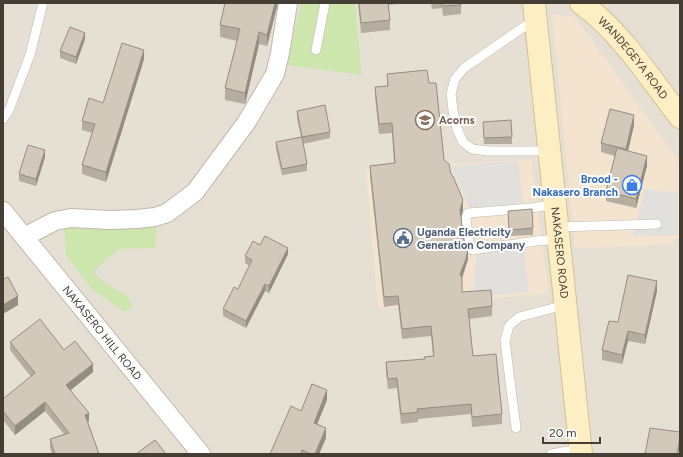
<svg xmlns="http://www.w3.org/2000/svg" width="683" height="457" font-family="Figtree,sans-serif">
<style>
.residential{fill:#e6dfd3}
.commercial{fill:#f4e4cf}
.green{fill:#cde6ae}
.parking{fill:#e2e0dd}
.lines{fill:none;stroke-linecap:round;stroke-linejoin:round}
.lane-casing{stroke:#c0b8aa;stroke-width:10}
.street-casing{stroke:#c0b8aa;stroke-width:20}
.secondary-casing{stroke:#d1c195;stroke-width:24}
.lane{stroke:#fff;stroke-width:9}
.street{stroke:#fff;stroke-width:18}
.secondary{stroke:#fdeec3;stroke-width:22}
.wall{fill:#b5ada0}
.shaded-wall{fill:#948d82}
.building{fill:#d3c9ba;stroke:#948d82}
.labels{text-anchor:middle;stroke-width:4;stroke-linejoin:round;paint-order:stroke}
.street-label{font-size:11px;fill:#443e34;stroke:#fff}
.education-label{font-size:11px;font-weight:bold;fill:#785e54;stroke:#fff;text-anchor:start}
.shop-label{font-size:11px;font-weight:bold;fill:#366cbe;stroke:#fff;text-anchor:end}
.service-label{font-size:11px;font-weight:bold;fill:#4e5e75;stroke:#fff;text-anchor:start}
</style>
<rect width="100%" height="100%" fill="#f2eee4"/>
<path class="residential" d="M3 3H680V454H3Z"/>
<path class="commercial" d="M552 14 575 17 680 163V236L667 245 575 248Z
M531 159 549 293 378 309 366 170Z"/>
<path class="green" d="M301 3H355L359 42 361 75 287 65Z
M75 221 151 224 157 229 155 248 118 249 93 272 104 283 127 295 133 307 124 312 92 289 66 255 64 229Z"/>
<path class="parking" d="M518 161 523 204 470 209 450 166Z
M645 189 678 193V235L632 236Z
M524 249 529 292 473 297 476 254Z"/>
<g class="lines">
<g class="lane-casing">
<path id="lane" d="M534 20 464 68 455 79 451 94 453 110 457 129 463 142 472 149 488 151H550
M316 50 325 3
M3 119 9 110 30 55 43 3
M555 204 532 208 468 213 467 215 466 219 470 249 472 250 536 241 559 239
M558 227 657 224
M516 428 505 341 509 326 519 317 565 305
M551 454 580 449"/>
</g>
<g class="street-casing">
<g id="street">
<path id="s1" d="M3 211 201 454"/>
<path d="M24 237 55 221 71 218 110 220 137 219 155 217 167 213 195 192 246 123 275 74 280 53 288 3"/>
</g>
</g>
<g class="secondary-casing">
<g id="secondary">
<path id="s2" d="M534 3 581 454"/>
<path id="s3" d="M581 3C621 32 650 78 680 117"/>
</g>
</g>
<use href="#lane" class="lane"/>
<use href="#street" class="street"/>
<use href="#secondary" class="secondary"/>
</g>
<path class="wall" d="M278 3 267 46 259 44 245 104 225 100V88L237 41 220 37V25Z
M358 3H408L388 5 390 20V30L361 33Z
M431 3H461V14L443 16 442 8 432 9Z
M85 39 76 64 60 58V51Z
M144 59 106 182 82 174V165L92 133 82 130V121L103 103Z
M387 74 429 83 444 160 451 174 463 210 461 217 464 240 465 243 468 245V259L462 279V292L492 306V316L469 319 473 356 502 414V424L472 427 471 414 418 419V422L401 424 397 388 388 389 386 372V362L424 359 433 356 431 336 402 339 398 305 384 307 370 176V166L394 163 392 133 379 134 375 97V87L387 86Z
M297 111 330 132V138L303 144 307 164V171L282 175 276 149V142L301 137 297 118Z
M483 122 512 137V144H484Z
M634 125 628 151 647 166 636 208 606 201V191L615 156 601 152V143Z
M45 157 36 186 19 181V174Z
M508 211 533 228V235L509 236Z
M260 245 288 254 269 293 265 291 246 328 223 316V309L238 289 250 266 245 263V256Z
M657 291 645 344 628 341 622 364 602 360V350L618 322Z
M10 342 64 350 93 372 70 390 89 421 88 422 99 454H52L50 448V439L64 434 45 411 15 435 3 420V399L31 377 10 350Z
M327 400 317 424 326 438 319 454H270L301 411Z"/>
<path class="shaded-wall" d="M275 3H278L267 46V35Z
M259 32V44L245 104V93Z
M85 33V39L76 64V57Z
M144 50V59L106 182V172Z
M634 115V125L626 159V149Z
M45 150V157L36 186V179Z
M647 156V166L636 208V199Z
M463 200V210L460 220V210Z
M288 248V254L269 293V286Z
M468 249V259L460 284V274Z
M657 281V291L645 344V335Z
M265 284V291L246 328V321Z
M18 296V305L3 314V305Z
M628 331V341L622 364V355Z
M93 364V372L66 394V385Z
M327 390V400L314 432V423Z
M45 402V411L15 435V426Z
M89 413V421L85 424V415Z
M326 428V438L319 454H315Z
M680 437V444L678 454H677Z"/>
<path class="building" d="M225 3H275L267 35 259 32 245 93 225 88 240 29 220 25Z
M359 3H388L390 20 361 23Z
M442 3H461V5L443 6Z
M70 27 85 33 76 57 60 51Z
M122 43 144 50 106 172 82 165 95 124 82 121 89 98 103 103Z
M427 70 429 83H436L444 160 449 164 451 174 453 176 463 200 460 210 464 240 465 243 468 245V249L466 259 460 274 462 278V292L491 290 492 306 468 309 473 356 496 354 502 414 472 417 471 404 417 409 418 412 401 414 397 378 388 379 386 362 425 359 424 357 434 356 431 326 402 329 398 296 384 297 370 166 395 163 392 123 379 124 375 87 388 86 387 74Z
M325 105 330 132 302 137 297 111Z
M610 109 634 115 626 149 601 143Z
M511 120 512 137 484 138 483 122Z
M302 137 307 164 282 169 276 142Z
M28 145 45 150 36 179 19 174Z
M617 148 647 156 636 199 606 191Z
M532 209 533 228 509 230 508 211Z
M265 236 288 248 269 286 265 284 246 321 223 309 234 287 238 289 252 260 245 256 253 241 260 245Z
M628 275 657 281 645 335 628 331 622 355 602 350 609 321 618 322Z
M3 277 4 279 8 277 18 296 3 305Z
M40 319 64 350 75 341 93 364 66 385 89 413 85 415 99 454H55L50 439 69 433 45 402 15 426 3 411V399L35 373 10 342Z
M312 384 327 390 314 423 326 428 315 454H311L302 450 301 454H270L291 406 301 411Z
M650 428 680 432V437L677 454H645Z
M155 440 166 454H136Z"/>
<defs>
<g id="school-ring" transform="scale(1)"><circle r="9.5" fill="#fff" stroke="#8d6e63" stroke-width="1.5"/><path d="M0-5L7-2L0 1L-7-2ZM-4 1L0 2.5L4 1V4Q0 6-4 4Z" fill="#8d6e63"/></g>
<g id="shop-ring" transform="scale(1)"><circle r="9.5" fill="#fff" stroke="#3f7fe0" stroke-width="1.5"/><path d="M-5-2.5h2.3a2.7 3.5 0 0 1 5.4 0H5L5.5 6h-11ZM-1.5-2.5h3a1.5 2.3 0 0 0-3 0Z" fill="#3f7fe0"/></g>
<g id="civic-ring" transform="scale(1)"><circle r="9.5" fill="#fff" stroke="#5c6f8a" stroke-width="1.5"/><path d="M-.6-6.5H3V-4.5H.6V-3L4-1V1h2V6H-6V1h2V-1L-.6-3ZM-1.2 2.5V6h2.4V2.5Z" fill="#5c6f8a"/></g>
</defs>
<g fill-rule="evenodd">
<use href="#school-ring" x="425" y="120"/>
<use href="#shop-ring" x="632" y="185"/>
<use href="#civic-ring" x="403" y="238"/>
</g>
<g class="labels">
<g class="street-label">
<text dy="4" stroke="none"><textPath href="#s3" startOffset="76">WANDEGEYA ROAD</textPath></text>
<text dy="4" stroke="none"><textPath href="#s2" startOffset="251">NAKASERO ROAD</textPath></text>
<text dy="4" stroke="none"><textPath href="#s1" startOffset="157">NAKASERO HILL ROAD</textPath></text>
</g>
<g class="education-label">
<text x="439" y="124">Acorns</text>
</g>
<g class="shop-label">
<text x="618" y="183">Brood -<tspan x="618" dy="13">Nakasero Branch</tspan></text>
</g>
<g class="service-label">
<text x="417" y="236">Uganda Electricity<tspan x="417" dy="13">Generation Company</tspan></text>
</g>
</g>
<rect width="683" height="457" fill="none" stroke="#443e34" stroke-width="8"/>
<path d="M543 437v6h57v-6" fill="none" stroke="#443e34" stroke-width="2"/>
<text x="549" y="437" font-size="12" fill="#443e34" stroke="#ffffff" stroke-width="3" paint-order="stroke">20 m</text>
</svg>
